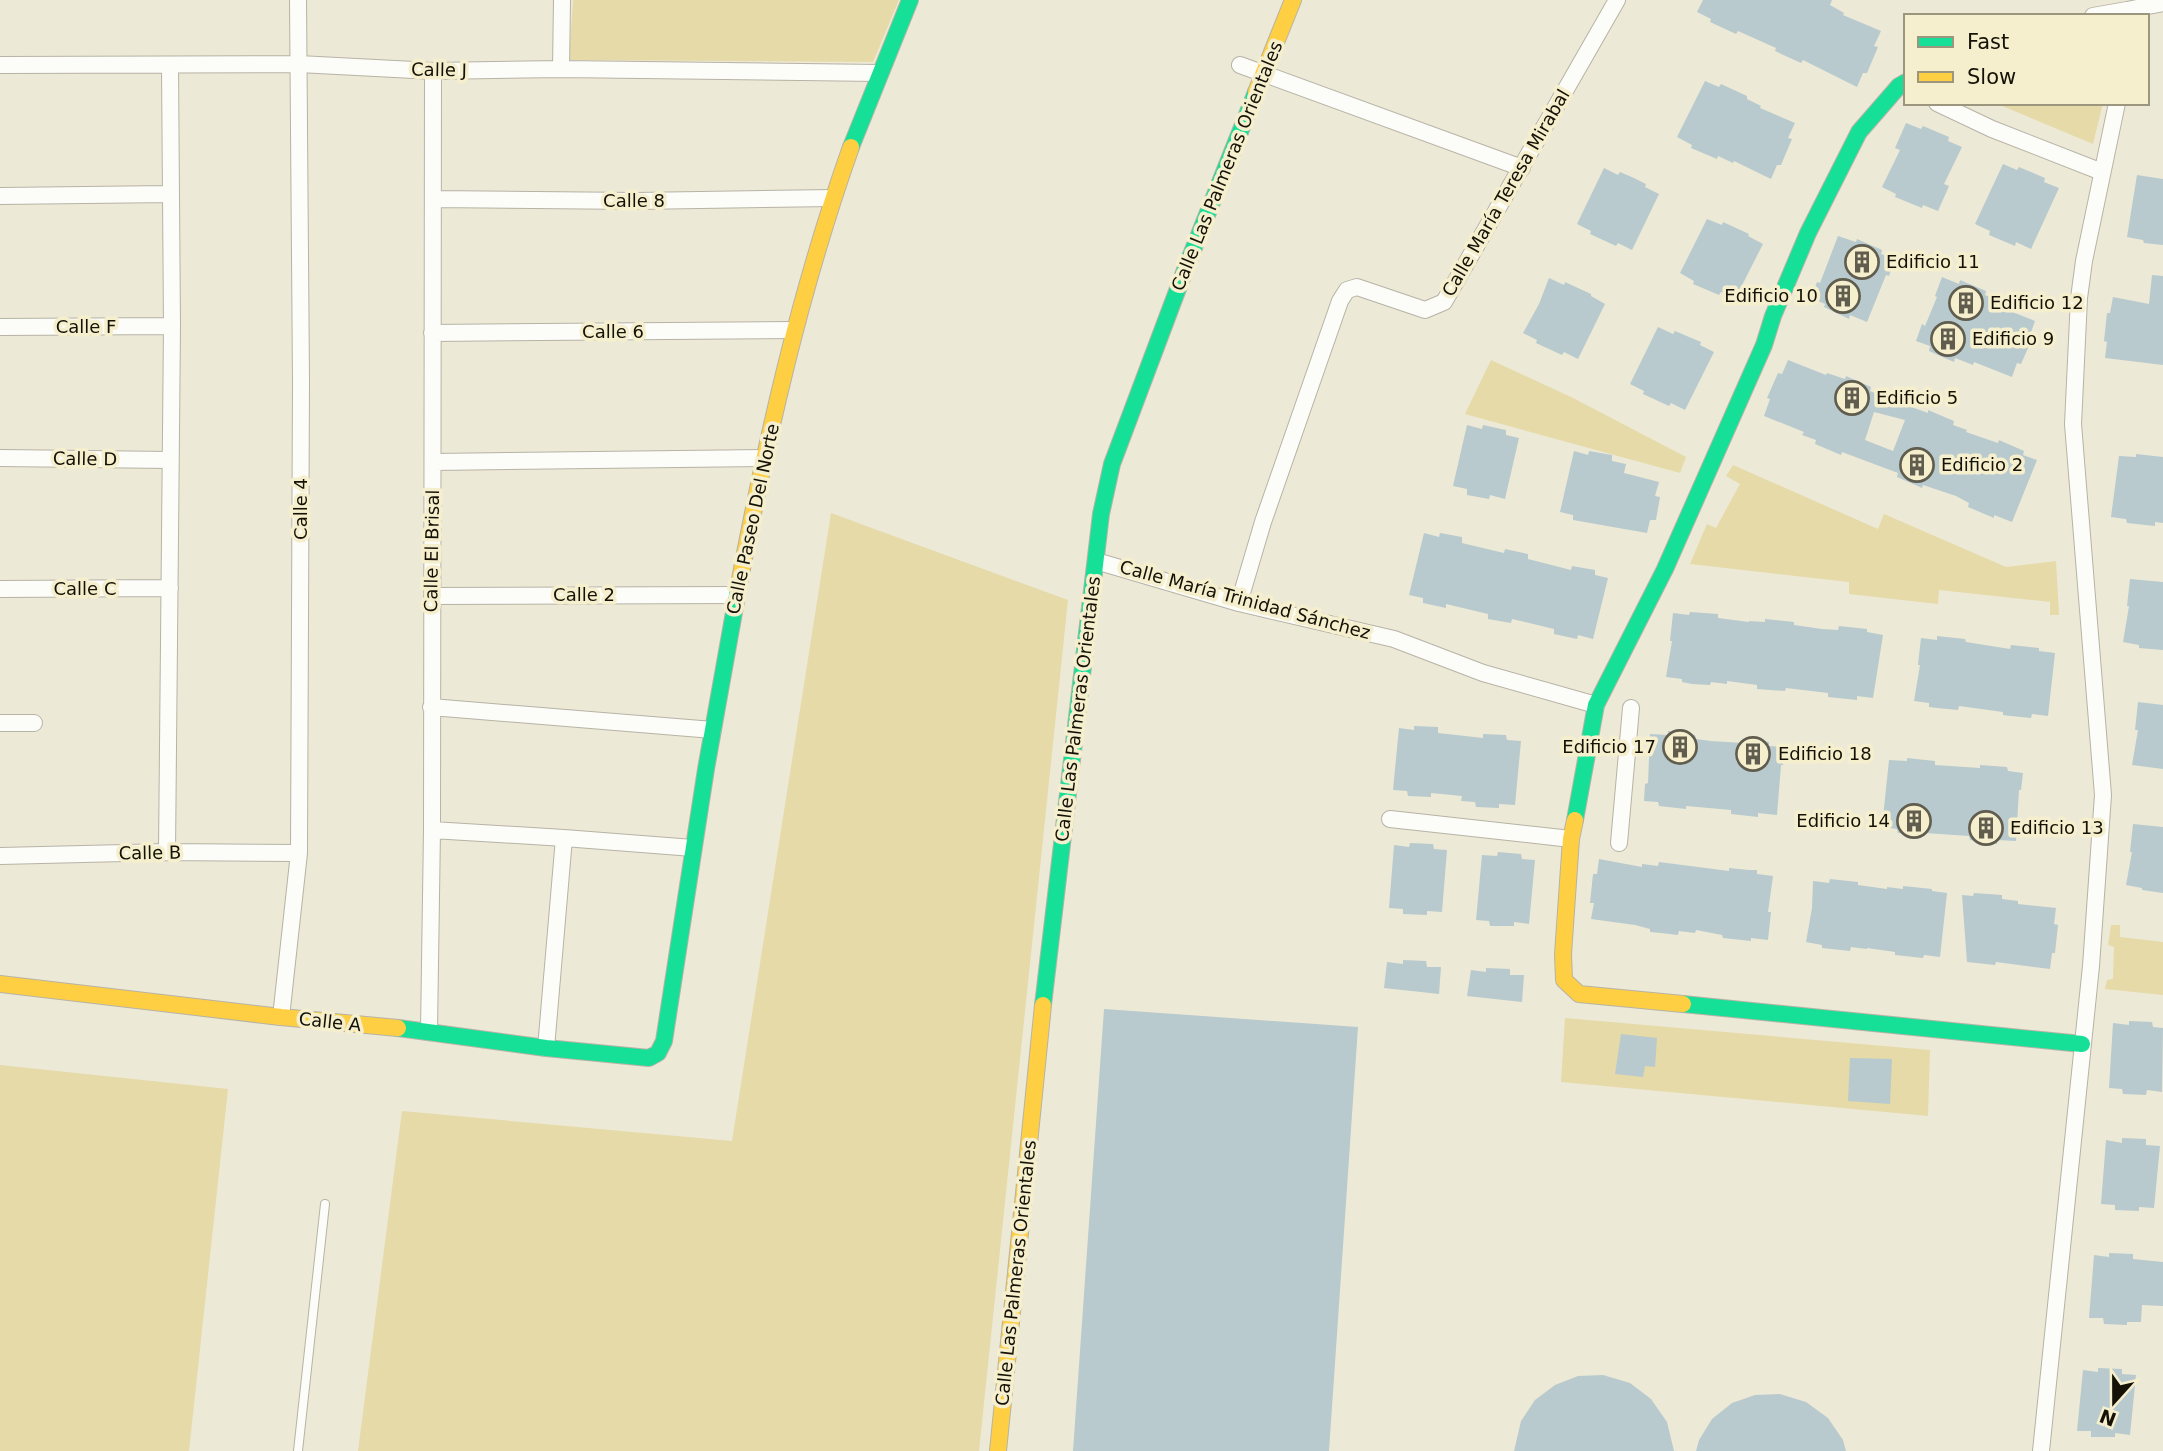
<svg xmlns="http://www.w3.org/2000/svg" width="2163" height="1451" font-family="'DejaVu Sans',sans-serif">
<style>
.green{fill:#e5daa8}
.building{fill:#b8cacd;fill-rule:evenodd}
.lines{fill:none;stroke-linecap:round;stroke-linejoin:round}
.lane-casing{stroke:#b7b3a5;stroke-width:10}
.street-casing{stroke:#b7b3a5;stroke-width:18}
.fast-casing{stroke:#b7b3a5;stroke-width:18}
.slow-casing{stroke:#b7b3a5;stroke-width:18}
.lane{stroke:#fcfcf9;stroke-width:8}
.street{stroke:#fcfcf9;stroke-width:16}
.fast{stroke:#16e098;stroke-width:16}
.slow{stroke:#ffcf43;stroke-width:16}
.labels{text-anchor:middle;stroke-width:7;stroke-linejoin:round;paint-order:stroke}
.street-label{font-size:18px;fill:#141106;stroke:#f6efce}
.poi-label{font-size:18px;fill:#141106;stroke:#f6efce;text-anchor:start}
</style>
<rect width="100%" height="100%" fill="#ede9d7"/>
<path class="green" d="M573 0H899L873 62 569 60Z
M1995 103H2103L2093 144Z
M1491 360 1573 398 1686 457 1680 473 1465 414Z
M1733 465 1878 529 1884 514 2006 567 2056 561 2059 615H2050V602L1939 590 1938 604 1849 594V582L1690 564 1707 524 1716 528 1740 484 1726 476Z
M831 513 1068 600 979 1451H358L402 1111 732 1141Z
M2111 925H2120V937L2163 942V995L2105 989 2107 980 2113 979 2114 947 2108 945Z
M1565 1018 1930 1050 1928 1116 1561 1082Z
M0 1065 228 1089 189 1451H0Z"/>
<path class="building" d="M1703 0H1832L1830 5 1844 13 1843 15 1881 31 1874 46 1878 47 1867 73H1863L1857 87 1803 60 1801 63 1775 51 1776 48 1738 31 1736 34 1710 22 1711 19 1697 12Z
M1705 81 1719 87 1721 84 1747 96V99L1761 106 1760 108 1795 123 1788 138 1792 139 1781 165H1777L1771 179 1734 161 1733 163 1718 156 1717 159 1691 148 1692 145 1677 137Z
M1906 123 1921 129 1923 126 1949 137 1948 141 1962 147 1944 184 1949 186 1938 211 1923 205 1922 208 1895 197 1896 194 1882 187 1900 150 1895 148Z
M2003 164 2017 170 2019 167 2045 178 2044 182 2059 188 2031 249 2016 242 2015 246 1989 235 1990 231 1975 224Z
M1604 168 1618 175 1620 172 1634 178 1646 184 1645 187 1659 194 1632 250 1618 243 1616 246 1590 234 1591 231 1577 224Z
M2137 175 2163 179V245L2144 243 2143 240 2127 237Z
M1707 219 1722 225 1723 222 1749 234 1748 236 1763 244 1735 299 1721 292 1719 295 1693 284 1694 281 1680 273Z
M1838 236 1856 242 1857 239 1882 250 1881 254 1895 259 1889 276 1886 275 1867 322 1850 315 1849 319 1824 307 1825 304 1811 298 1817 282 1820 283Z
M2152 275 2163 276V365L2105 358 2107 342 2104 341 2107 313H2110L2113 297 2149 304Z
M1942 277 1959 284 1960 280 1986 291 1985 295 1999 301 1997 306 2035 321 2029 338 2032 339 2021 364 2017 363 2012 377 1974 362 1973 365 1955 358 1954 362 1929 351 1930 346 1916 341 1922 324 1925 326 1937 297 1935 296Z
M1549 278 1564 285 1565 282 1591 294V296L1605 304 1578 359 1564 352 1562 355 1536 343 1537 340 1523 333 1539 304Z
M1658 327 1673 334 1675 331 1701 342 1700 345 1714 352 1685 410 1671 403 1669 406 1643 394 1644 391 1630 384Z
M1788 360 1826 375 1827 373 1845 379 1846 376 1871 387 1870 391 1884 397 1928 413V410L1954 421 1953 425 1967 430 1966 432 1998 443 1999 440 2024 451 2023 455 2037 460 2012 522 1994 515V518L1968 507 1969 503 1956 496 1923 485 1922 488 1897 477 1898 473 1842 452 1841 455 1815 444 1816 440 1802 435 1804 432 1764 416 1770 399 1767 398 1778 373 1782 374ZM1874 412 1905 420 1893 451 1865 440Z
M1467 425 1482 429 1483 425 1506 430V435L1519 438 1505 499 1490 495 1489 499 1467 495V489L1453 486Z
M1574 451 1588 455 1589 451 1612 455V461L1626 464 1624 473 1659 482 1655 496 1660 497 1656 520H1650L1647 533 1573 520V515L1560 512Z
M2136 454 2163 457V523L2155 522V526L2127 523 2126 519 2111 517 2119 456 2136 457Z
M1424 533 1439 537 1440 533 1462 537V543L1504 553 1505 549 1528 554V559L1571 570 1572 566 1595 570V575L1608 578 1593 639 1578 635 1577 639 1554 634V629L1512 619 1511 623 1488 619V614L1446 604V608L1423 603V598L1409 595Z
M2130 579 2163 582V650L2139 648V645L2123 642 2129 606H2127Z
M1690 612 1718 614V618L1749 622V621L1765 622V619L1794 622V625L1822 629 1838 630 1839 626 1867 629V632L1883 635 1873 698 1857 696V700L1828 697V693L1786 688 1785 691 1757 689V685L1727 681V684L1711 682 1710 685 1692 684 1682 682V679L1666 677 1672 641H1670L1673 613 1689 615Z
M1937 636 1965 639 1966 642 2010 649 2011 645 2039 648V651L2055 653 2048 716 2032 714 2031 718 2011 716 2003 715V712L1959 706 1958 710 1937 708 1929 707V703L1914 701 1920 665H1918L1921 638 1937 640Z
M2138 702 2163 705V769L2132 765 2138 730H2135Z
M1414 726 1438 727V733L1483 738V734L1506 735 1507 740 1521 741 1515 805 1499 804V808L1476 807 1475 802 1461 801 1462 796 1431 793V797L1408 796 1407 791 1393 790 1399 728 1414 730Z
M1668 731 1695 735 1696 739 1711 741 1742 743V739L1769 742V746L1784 747 1783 765H1781L1777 815 1758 813V817L1731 814V810L1686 806V809L1659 806 1658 802 1644 801 1645 784 1648 783 1650 734 1668 735Z
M1907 758 1935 761V765L1980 768V765L2007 767 2008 771 2023 773 2021 790H2019L2016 841 1997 840V844L1970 840 1969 836 1925 833V836L1898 833 1897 829 1882 827 1889 760 1907 761Z
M2133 824 2163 827V893L2142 890V888L2126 885 2132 852H2130Z
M1410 843 1433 844 1434 849 1447 850 1442 912 1427 911V915L1403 914V909L1389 908 1394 845 1409 847Z
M1498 852 1521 854 1522 859 1535 860 1529 924 1514 922V926H1490L1489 921 1476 920 1482 855 1497 856Z
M1599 859 1642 867V864L1658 866 1659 862 1729 871V868L1749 870H1757V874L1773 876 1768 912H1771L1768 940 1751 938V941L1723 938 1722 935 1696 930 1695 933 1679 931 1678 935 1661 933 1650 932V929L1635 925 1591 919 1594 903H1590L1592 884 1593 874H1597Z
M1830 879 1858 882V885L1887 889V887L1903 889V886L1932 889V891L1947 893 1940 957 1924 955 1923 958 1895 955V952L1867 948V949L1851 947 1850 951 1822 948V945L1806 942 1812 908 1813 881 1829 883Z
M1974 893 2002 895V899L2018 901V904L2056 908 2054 924 2058 925 2055 953H2052L2050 969 1996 962 1995 965 1967 962 1962 895 1973 896Z
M1403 960 1426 961 1427 967H1441L1439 994 1384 988 1387 962 1403 964Z
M1486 968 1510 969V975H1524L1522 1002 1467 996 1471 970 1486 972Z
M1104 1009 1358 1027 1329 1451H1073Z
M2129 1021 2152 1022 2153 1027 2163 1028 2162 1092 2147 1090 2146 1095 2123 1094 2122 1089 2109 1088 2113 1023 2129 1025Z
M1621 1034 1657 1038 1655 1067 1645 1066 1643 1077 1615 1074Z
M1850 1058 1892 1059 1890 1104 1848 1101Z
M2122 1138 2146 1139V1145L2160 1146 2154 1208 2139 1207V1211L2115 1210V1205L2101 1204 2106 1140 2122 1143Z
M2109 1253 2133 1254V1259L2163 1262V1306L2142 1305 2141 1322H2127V1325L2104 1324 2103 1318H2089L2094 1255 2109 1257Z
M2098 1368 2122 1369V1374L2136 1375 2130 1435 2115 1433V1437H2091V1431H2077L2083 1370 2098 1372Z
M1603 1375 1630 1383 1651 1399 1667 1422 1674 1451H1514L1521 1421 1535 1400 1555 1385 1578 1376Z
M1780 1394 1806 1402 1828 1418 1843 1440 1846 1451H1696L1699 1440 1712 1419 1732 1403 1755 1395Z"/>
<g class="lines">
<g class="lane-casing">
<path id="lane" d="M298 1451 325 1204"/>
</g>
<g class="street-casing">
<path id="street" d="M2127 10 2163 3
M2093 16 2127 10V16
M0 65 299 64 433 71 561 69 879 73
M1240 65 1522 168
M561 69 562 0
M1937 103 1992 129 2102 172
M0 196 170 194
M434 199 636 201 833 198
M0 327 172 326
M432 333 795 330
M0 458 170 460
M433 462 765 458
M1096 561 1239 603 1394 639 1483 673 1596 705
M0 589 170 588
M432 596 736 595
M1239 603 1263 522 1340 301 1347 290 1357 287 1425 310 1444 302 1617 0
M431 707 713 730
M0 723H34
M1390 819 1571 839
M432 830 564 838 693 848
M1619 843 1631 708
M167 852 172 326 170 65
M0 856 167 852 299 853
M281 1017 299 853 301 382 298 0
M429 1031 432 830 433 71
M546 1048 564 838
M2041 1451 2091 966 2103 795 2073 424 2079 298 2084 261 2117 103"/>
</g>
<g class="fast-casing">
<path id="fast" d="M851 147 910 0
M1575 820 1596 705 1665 569 1764 345 1773 316 1808 233 1859 132 1899 86 1906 82
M1683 1004 2082 1044
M1043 1005 1101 514 1112 464 1185 270 1256 92
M398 1028 546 1048 649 1058 658 1053 664 1041 706 769 738 590"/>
</g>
<g class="slow-casing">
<path id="slow" d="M1256 92 1293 0
M738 590C766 440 800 291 851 147
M1575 820 1571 839 1563 954 1564 980 1579 994 1683 1004
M0 984 281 1017 398 1028
M998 1451 1043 1005"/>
</g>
<use href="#lane" class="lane"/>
<use href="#street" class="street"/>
<use href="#fast" class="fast"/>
<use href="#slow" class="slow"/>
</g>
<defs>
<g id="building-ring" transform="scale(1.75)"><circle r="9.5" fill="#f6efce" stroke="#605d4f" stroke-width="1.5"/><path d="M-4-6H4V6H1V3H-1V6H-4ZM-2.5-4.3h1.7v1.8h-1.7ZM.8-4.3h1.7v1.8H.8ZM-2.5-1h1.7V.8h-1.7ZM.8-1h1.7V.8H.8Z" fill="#605d4f"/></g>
</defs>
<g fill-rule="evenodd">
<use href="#building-ring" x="1862" y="262"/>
<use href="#building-ring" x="1843" y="296"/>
<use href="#building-ring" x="1966" y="303"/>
<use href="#building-ring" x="1948" y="339"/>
<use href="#building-ring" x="1852" y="398"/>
<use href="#building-ring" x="1917" y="465"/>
<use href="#building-ring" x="1680" y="747"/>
<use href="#building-ring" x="1753" y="754"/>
<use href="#building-ring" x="1914" y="821"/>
<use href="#building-ring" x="1986" y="828"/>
</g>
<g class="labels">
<g class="street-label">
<text transform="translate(439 70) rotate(1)" y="6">Calle J</text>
<text transform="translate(1227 166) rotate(-68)" y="6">Calle Las Palmeras Orientales</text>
<text transform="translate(1506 193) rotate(-60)" y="6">Calle María Teresa Mirabal</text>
<text x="634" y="207">Calle 8</text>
<text x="86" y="333">Calle F</text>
<text x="613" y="338">Calle 6</text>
<text transform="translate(85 459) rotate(1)" y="6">Calle D</text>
<text transform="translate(301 509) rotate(-90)" y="6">Calle 4</text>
<text transform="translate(753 519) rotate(-78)" y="6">Calle Paseo Del Norte</text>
<text transform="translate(432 551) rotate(-89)" y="6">Calle El Brisal</text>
<text x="85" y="595">Calle C</text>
<text x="584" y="601">Calle 2</text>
<text transform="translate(1245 600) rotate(15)" y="6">Calle María Trinidad Sánchez</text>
<text transform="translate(1078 709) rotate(-83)" y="6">Calle Las Palmeras Orientales</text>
<text transform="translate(150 853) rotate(-1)" y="6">Calle B</text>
<text transform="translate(330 1022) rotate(6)" y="6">Calle A</text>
<text transform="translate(1016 1273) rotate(-84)" y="6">Calle Las Palmeras Orientales</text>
</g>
<g class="poi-label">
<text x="1886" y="268">Edificio 11</text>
<text x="1818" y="302" text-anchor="end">Edificio 10</text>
<text x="1990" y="309">Edificio 12</text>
<text x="1972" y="345">Edificio 9</text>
<text x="1876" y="404">Edificio 5</text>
<text x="1941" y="471">Edificio 2</text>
<text x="1656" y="753" text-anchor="end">Edificio 17</text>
<text x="1778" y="760">Edificio 18</text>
<text x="1890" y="827" text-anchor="end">Edificio 14</text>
<text x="2010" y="834">Edificio 13</text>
</g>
</g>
<rect x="1904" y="14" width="245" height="91" fill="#f6efce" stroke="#9c967e" stroke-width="2"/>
<rect x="1918" y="37" width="35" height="10" fill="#16e098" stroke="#9c967e" stroke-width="2"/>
<text x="1967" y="49" font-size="21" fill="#141106">Fast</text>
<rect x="1918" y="72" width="35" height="10" fill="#ffcf43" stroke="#9c967e" stroke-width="2"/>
<text x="1967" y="84" font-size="21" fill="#141106">Slow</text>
<g transform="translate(2114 1402) rotate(201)" stroke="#f6efce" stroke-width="5" paint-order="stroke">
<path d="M0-5L12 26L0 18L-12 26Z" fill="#141106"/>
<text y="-10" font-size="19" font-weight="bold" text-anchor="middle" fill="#141106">N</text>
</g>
</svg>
